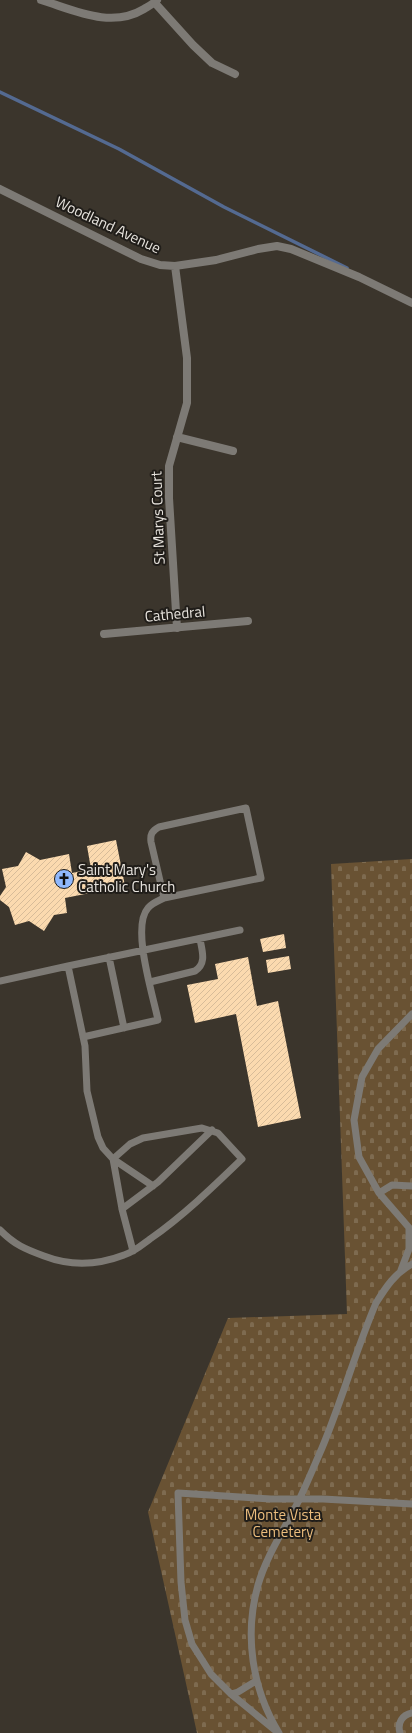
<svg xmlns="http://www.w3.org/2000/svg" width="412" height="1733" font-family="'Titillium Web',sans-serif">
<style>
.cemetery{fill:url(#cemetery-stones)}
.lines{fill:none;stroke-linecap:round;stroke-linejoin:round}
.stream{stroke:#546a91;stroke-width:3.5}
.building{fill:url(#building-hatch)}
.lane{stroke:#7d7a75;stroke-width:7}
.street{stroke:#7d7a75;stroke-width:8}
.labels{text-anchor:middle;stroke-width:4;stroke-linejoin:round;paint-order:stroke}
.street-label{font-size:15px;fill:#e8e4de;stroke:#201d19}
.poi-label{font-size:15px;fill:#e8e4de;stroke:#201d19;text-anchor:start}
.park-label{font-size:15px;fill:#edbe7e;stroke:#201d19}
</style>
<defs>
<pattern id="cemetery-stones" width="16" height="16" patternUnits="userSpaceOnUse"><rect width="16" height="16" fill="#695233"/><path d="M2 7V4a2 2 0 0 1 4 0v3zM10 15v-3a2 2 0 0 1 4 0v3z" fill="#7e6b50"/></pattern>
<pattern id="building-hatch" width="6" height="6" patternUnits="userSpaceOnUse"><rect width="6" height="6" fill="#fbdaaf"/><path d="M-1 1l2-2M0 6l6-6M5 7l2-2" fill="none" stroke="#d7bc99"/></pattern>
</defs>
<rect width="100%" height="100%" fill="#3b352c"/>
<path class="cemetery" d="M412 859V1733H197L148 1512 228 1318 347 1314 331 864Z"/>
<g class="lines">
<path class="stream" d="M0 92 119 149 224 207 347 268"/>
</g>
<path class="building" d="M116 840 125 886 65 898 67 913 54 915 44 931 29 921 15 925 9 907 0 900V896L6 887 2 869 18 866 26 852 40 860 69 854 72 873 91 869 87 846Z
M284 934 286 948 263 952 260 939Z
M289 956 291 969 268 973 266 960Z
M248 957 257 1006 278 1001 301 1118 258 1127 236 1014 195 1023 187 985 218 979 215 964Z"/>
<g class="lines">
<path class="lane" d="M109 957 124 1028
M68 966 85 1046 87 1091 98 1137 103 1148 113 1159 153 1186
M0 981 68 966 240 930
M150 982 195 971C207 963 202 951 200 939
M412 1014 378 1049 362 1077 354 1120 359 1157 379 1193 412 1231
M83 1037 158 1020C153 995 131 927 148 908 152 903 158 901 164 898L261 878 246 808 159 827C152 831 150 834 151 842L164 898
M379 1193 392 1185 412 1186
M122 1209 158 1182 212 1130
M0 1230C15 1245 25 1249 44 1256 70 1266 98 1265 124 1255 134 1252 142 1245 150 1239 183 1216 213 1187 242 1159L218 1133 202 1128 143 1138 130 1144 113 1159 122 1209 133 1251
M401 1270 409 1249V1228
M231 1694 238 1692 256 1681
M276 1731 231 1694 211 1674 192 1644 185 1620 181 1582 178 1493 271 1499H323L412 1504
M279 1733C252 1689 244 1635 258 1585 267 1554 286 1527 300 1498 308 1481 315 1464 322 1448 342 1400 356 1350 376 1303 386 1287 395 1273 412 1264
M400 1733C397 1723 402 1715 412 1713"/>
<path class="street" d="M41 0C74 10 111 29 144 9 149 6 153 4 157 0
M155 3 193 45 212 63 235 74
M0 189 141 259 160 265 175 266 216 260 258 249 277 246 291 249 359 277 412 303
M175 266 187 358V403L169 466V498L177 628
M177 437 233 451
M104 634 248 621"/>
</g>
<defs>
<g id="church-disc" transform="scale(1)"><circle r="9.5" fill="#8fb8fd" stroke="#201d19"/><path d="M-1.2-6h2.4v3.5h3.3v2.4h-3.3V6h-2.4V-.1h-3.3v-2.4h3.3Z" fill="#111"/></g>
</defs>
<g fill-rule="evenodd">
<use href="#church-disc" x="64" y="879"/>
</g>
<g class="labels">
<g class="street-label">
<text transform="translate(108 225) rotate(25)" y="5">Woodland Avenue</text>
<text transform="translate(158 518) rotate(-92)" y="5">St Marys Court</text>
<text transform="translate(175 614) rotate(-5)" y="5">Cathedral</text>
</g>
<g class="poi-label">
<text x="78" y="875">Saint Mary's<tspan x="78" dy="17">Catholic Church</tspan></text>
</g>
<g class="park-label">
<text x="283" y="1520">Monte Vista<tspan x="283" dy="17">Cemetery</tspan></text>
</g>
</g>
</svg>
